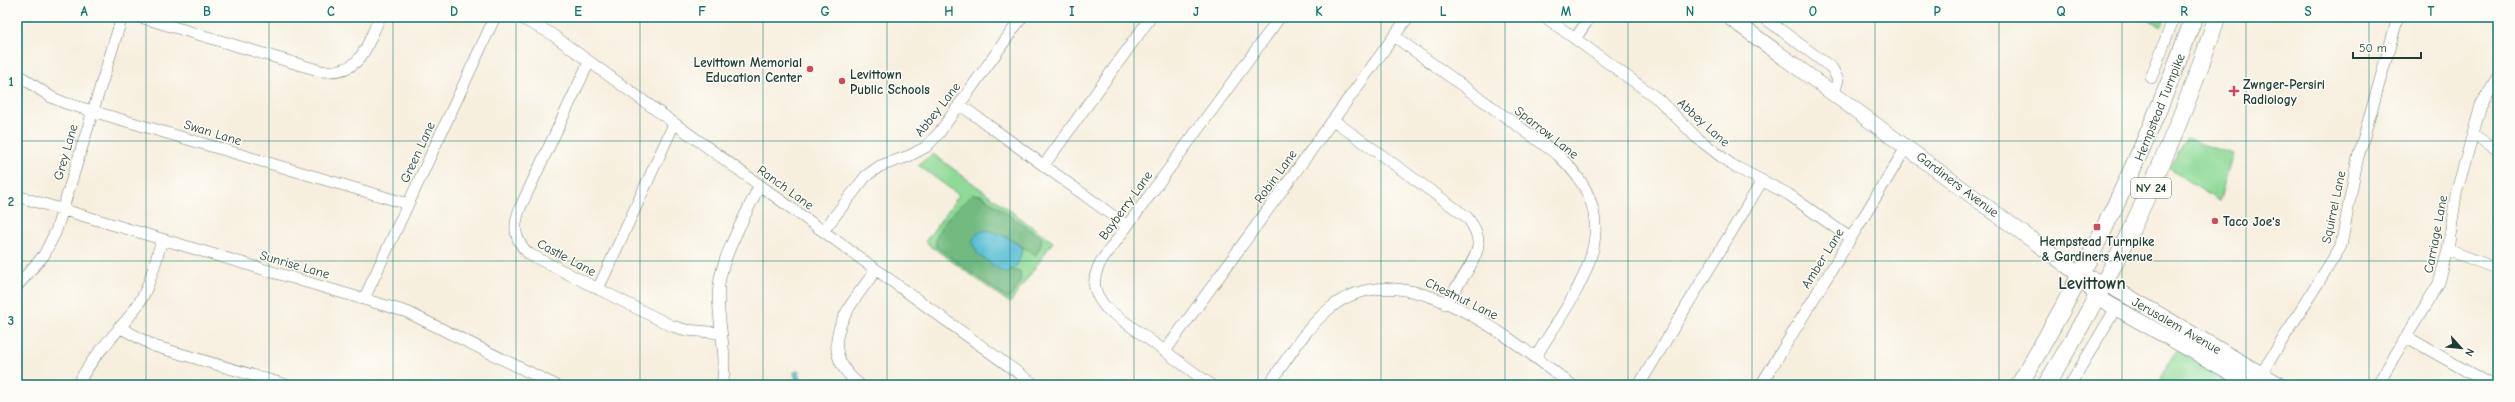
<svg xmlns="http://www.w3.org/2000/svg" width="2515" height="402" font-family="'Comic Neue',sans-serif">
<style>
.green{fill:#8eda97;stroke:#568c66}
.forest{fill:#72ba80;stroke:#487c5a}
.water{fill:#56bed3;stroke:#3a7e84}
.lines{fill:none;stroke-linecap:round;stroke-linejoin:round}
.minor-casing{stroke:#6b7b70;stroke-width:12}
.secondary-casing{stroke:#6b7b70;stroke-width:16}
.primary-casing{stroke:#6b7b70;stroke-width:18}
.minor{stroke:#fff;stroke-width:11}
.secondary{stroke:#fff;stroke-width:15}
.primary{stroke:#fff;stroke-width:17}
.grid{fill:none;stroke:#0f766e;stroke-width:1;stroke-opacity:0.55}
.poi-dot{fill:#d1495b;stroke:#fdfcf7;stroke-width:1.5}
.labels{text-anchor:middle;stroke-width:3;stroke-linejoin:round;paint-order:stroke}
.shield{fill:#fdfcf7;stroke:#62766e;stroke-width:1}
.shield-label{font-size:12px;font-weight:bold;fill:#1f3d34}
.poi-label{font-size:13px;font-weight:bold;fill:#1f3d34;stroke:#fdfcf7;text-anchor:start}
.street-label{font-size:13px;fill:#1f3d34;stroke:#fdfcf7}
.district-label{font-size:17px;font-weight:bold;fill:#1f3d34;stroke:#fdfcf7}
.neatline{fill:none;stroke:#0f766e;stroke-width:1.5}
.grid-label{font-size:13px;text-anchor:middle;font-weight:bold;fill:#0f766e}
</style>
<rect width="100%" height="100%" fill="#fdfcf7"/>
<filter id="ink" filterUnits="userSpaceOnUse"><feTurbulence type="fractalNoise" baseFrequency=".025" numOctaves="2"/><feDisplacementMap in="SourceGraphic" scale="8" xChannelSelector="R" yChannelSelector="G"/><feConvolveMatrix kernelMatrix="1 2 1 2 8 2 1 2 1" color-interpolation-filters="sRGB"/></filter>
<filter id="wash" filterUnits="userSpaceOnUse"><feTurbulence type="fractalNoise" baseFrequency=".012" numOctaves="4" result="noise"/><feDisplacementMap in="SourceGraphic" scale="16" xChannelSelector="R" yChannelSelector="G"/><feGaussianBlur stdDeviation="0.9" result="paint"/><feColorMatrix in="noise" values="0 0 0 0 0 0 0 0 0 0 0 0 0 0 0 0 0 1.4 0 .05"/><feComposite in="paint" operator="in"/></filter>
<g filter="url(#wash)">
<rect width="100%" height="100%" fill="#f7efde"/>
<path class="green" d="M2143 17H2165L2162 26Z
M2186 139 2233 154 2219 201 2169 169Z
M933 154 1053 242 1010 303 925 242 959 195 918 165Z
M2179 347 2244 385H2157Z"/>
<path class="forest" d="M972 194 981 195 1042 238 1040 248 1036 255 1005 236 1006 274 1011 270 1020 271C1023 282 1015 291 1008 299L936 247C932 228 960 207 972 194Z"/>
<path class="water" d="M987 230 1005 236 1023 248 1018 264 1006 274 978 255 972 241 978 232Z
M799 371 802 383 797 384 794 372Z"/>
</g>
<g filter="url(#ink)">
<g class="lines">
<g class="minor-casing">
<path id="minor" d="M140 17 321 71C362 75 365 48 380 17
M519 17 550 33 1035 385
M1545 17 1658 99 1696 137 1732 165 1788 194 1850 238
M1763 17 1832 68 1838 80 1834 93
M1394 36 1558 155C1634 225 1577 289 1535 358
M1575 39 1590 17
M589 62 520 208C513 227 514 240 529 254L672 326 686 330 721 333
M17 74 51 97 65 103 408 204
M2151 78 2174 17
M959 104 1127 226
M1333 120 1467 217C1473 225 1479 234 1478 245 1477 261 1454 290 1445 304
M2473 134 2498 150
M1044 165 1151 17
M17 196 407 312 555 385
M823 231 866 176 880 166 909 156 926 147 939 133 1022 17
M2448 250 2498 269
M17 286 44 255 56 231 122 17
M598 289 674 124
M364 299 495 17
M119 327 154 346 286 385
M2407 337 2491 385
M1165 351 1408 17
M2258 379 2341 246 2357 161 2398 17
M78 385C92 354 118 334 137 306 150 287 155 262 162 240
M722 385C729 351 715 318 719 285 722 256 747 213 759 186
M860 385C811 347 850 306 876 270
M1211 385 1106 308C1093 292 1091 282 1100 263L1280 17
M1269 385C1287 359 1304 330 1329 309 1403 247 1513 341 1572 385
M1639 385 1762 181
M1761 385 1907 146
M2070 385 2116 308
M2377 385 2439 283 2448 250 2456 194 2481 105 2498 78"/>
</g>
<g class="secondary-casing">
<path id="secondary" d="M1729 17 2081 276 2105 283 2280 385
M2089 286 2097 297 2116 308 2253 385"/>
</g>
<g class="primary-casing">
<path id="primary" d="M2019 385C2089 267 2148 146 2194 17
M2046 385C2117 269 2175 146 2217 17"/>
</g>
<use href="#minor" class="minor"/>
<use href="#secondary" class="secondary"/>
<use href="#primary" class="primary"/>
</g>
</g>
<path class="grid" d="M146 17V385M269 17V385M393 17V385M516 17V385M640 17V385M763 17V385M887 17V385M1010 17V385M1134 17V385M1258 17V385M1381 17V385M1505 17V385M1628 17V385M1752 17V385M1875 17V385M1999 17V385M2122 17V385M2246 17V385M2369 17V385M17 141H2498M17 261H2498"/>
<g class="poi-dot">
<circle cx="810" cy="69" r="4"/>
<circle cx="842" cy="81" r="4"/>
<path d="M2232 85h4v4h4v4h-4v4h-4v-4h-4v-4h4z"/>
<circle cx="2215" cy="221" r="4"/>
<rect x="2093" y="223" width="8" height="8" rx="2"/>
</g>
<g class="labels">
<rect class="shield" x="2131" y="178" width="40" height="20" rx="3"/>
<g class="shield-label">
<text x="2151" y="192">NY 24</text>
</g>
<g class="poi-label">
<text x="802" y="67" text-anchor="end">Levittown Memorial<tspan x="802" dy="15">Education Center</tspan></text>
<text x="850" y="79">Levittown<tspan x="850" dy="15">Public Schools</tspan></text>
<text x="2243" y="89">Zwnger-Persiri<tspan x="2243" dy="15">Radiology</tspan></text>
<text x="2223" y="226">Taco Joe's</text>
<text x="2097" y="246" text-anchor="middle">Hempstead Turnpike<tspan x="2097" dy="15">&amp; Gardiners Avenue</tspan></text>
</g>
<g class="street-label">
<text transform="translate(2159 107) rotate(-68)" y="5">Hempstead Turnpike</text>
<text transform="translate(937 109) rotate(-52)" y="5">Abbey Lane</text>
<text transform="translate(1704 122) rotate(42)" y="5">Abbey Lane</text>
<text transform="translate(213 132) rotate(17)" y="5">Swan Lane</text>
<text transform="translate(1547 132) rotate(38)" y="5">Sparrow Lane</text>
<text transform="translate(65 152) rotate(-74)" y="5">Grey Lane</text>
<text transform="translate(417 152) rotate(-65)" y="5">Green Lane</text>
<text transform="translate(1275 176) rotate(-54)" y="5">Robin Lane</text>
<text transform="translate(1958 184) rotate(37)" y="5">Gardiners Avenue</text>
<text transform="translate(786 187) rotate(36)" y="5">Ranch Lane</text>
<text transform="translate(1125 205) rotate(-54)" y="5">Bayberry Lane</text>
<text transform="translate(2333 207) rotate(-78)" y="5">Squirrel Lane</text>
<text transform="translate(2435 234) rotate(-79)" y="5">Carriage Lane</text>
<text transform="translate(567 257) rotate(28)" y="5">Castle Lane</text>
<text transform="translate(1822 258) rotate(-58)" y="5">Amber Lane</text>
<text transform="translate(295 264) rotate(16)" y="5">Sunrise Lane</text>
<text transform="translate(1462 298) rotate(26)" y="5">Chestnut Lane</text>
<text transform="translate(2177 325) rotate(30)" y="5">Jerusalem Avenue</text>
</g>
<g class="district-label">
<text x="2092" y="289">Levittown</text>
</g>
</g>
<rect width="2515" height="402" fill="none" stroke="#fdfcf7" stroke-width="44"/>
<g transform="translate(2461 348) rotate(117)" stroke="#fdfcf7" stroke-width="3" paint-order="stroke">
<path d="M0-3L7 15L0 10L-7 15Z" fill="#1f3d34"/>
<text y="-6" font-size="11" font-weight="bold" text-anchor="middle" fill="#1f3d34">N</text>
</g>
<path d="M2353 52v6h68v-6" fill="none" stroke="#1f3d34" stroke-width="2"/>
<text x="2359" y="52" font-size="12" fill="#1f3d34" stroke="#fdfcf7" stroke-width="3" paint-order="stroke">50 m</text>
<rect x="22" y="22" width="2471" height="358" class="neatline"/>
<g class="grid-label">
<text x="84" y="16">A</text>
<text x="207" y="16">B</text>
<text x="331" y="16">C</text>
<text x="454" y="16">D</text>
<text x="578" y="16">E</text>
<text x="702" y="16">F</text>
<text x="825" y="16">G</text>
<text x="949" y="16">H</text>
<text x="1072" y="16">I</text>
<text x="1196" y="16">J</text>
<text x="1319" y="16">K</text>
<text x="1443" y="16">L</text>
<text x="1566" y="16">M</text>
<text x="1690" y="16">N</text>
<text x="1813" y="16">O</text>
<text x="1937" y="16">P</text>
<text x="2061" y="16">Q</text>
<text x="2184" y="16">R</text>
<text x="2308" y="16">S</text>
<text x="2431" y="16">T</text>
<text x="11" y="86">1</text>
<text x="11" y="206">2</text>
<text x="11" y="325">3</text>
</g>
</svg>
